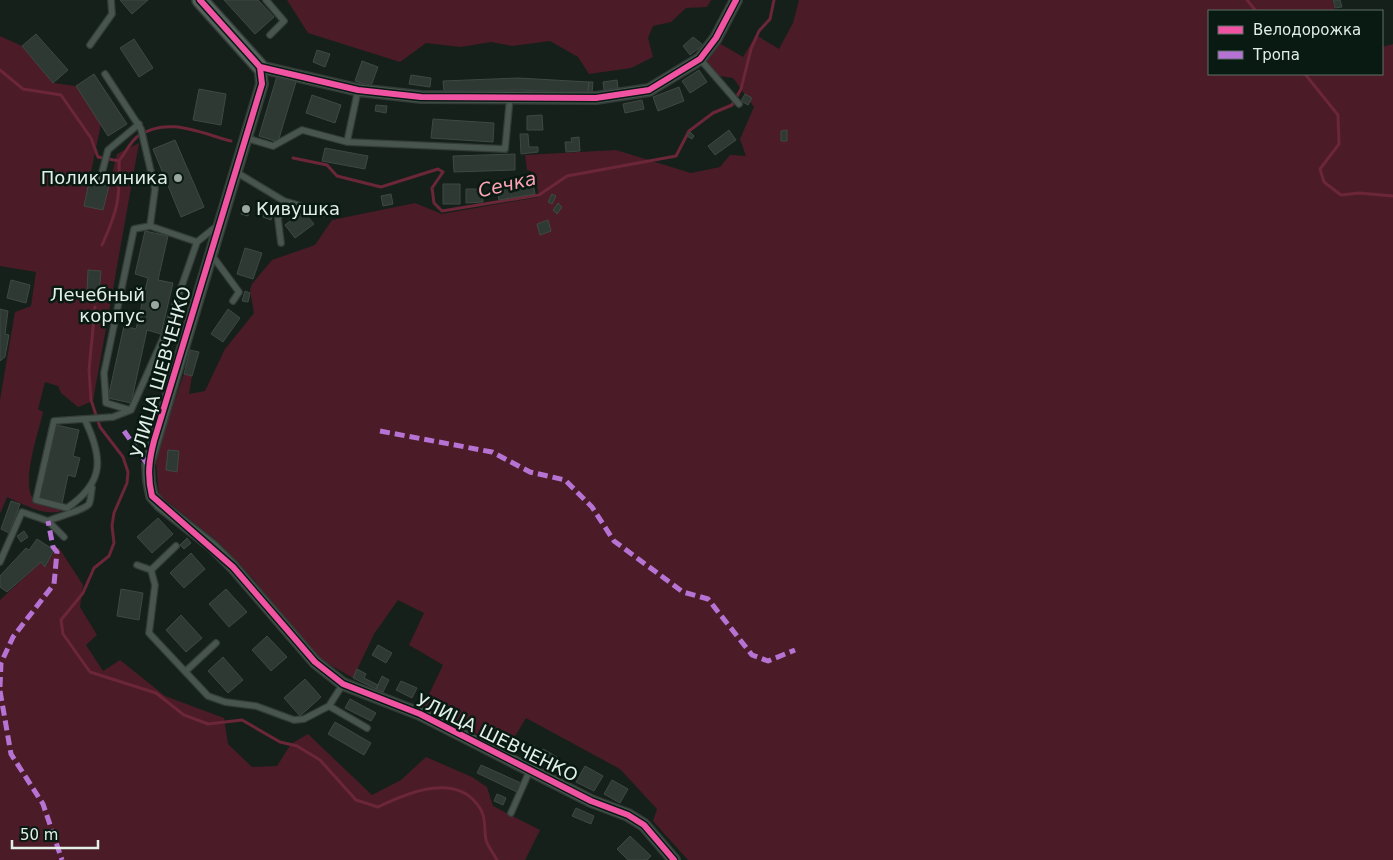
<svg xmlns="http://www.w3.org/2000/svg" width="1393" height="860" font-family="'DejaVu Sans',sans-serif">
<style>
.green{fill:#4b1c27}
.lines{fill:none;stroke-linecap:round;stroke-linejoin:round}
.stream{stroke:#6b2638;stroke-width:3}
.building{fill:#2f3934;stroke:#3f4843}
.lane-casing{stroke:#333c38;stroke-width:8}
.street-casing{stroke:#333c38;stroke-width:14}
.secondary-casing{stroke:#333c38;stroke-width:18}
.lane{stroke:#48554f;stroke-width:5.5}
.street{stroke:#48554f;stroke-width:11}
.secondary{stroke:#516059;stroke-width:15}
.quiet{stroke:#b673d3;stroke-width:5;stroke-dasharray:10 5;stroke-linecap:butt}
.cycleway-casing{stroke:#081a12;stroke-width:9}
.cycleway{stroke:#f153a3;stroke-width:6}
.poi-dot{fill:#9aa6a0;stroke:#081a12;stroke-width:2}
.labels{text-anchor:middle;stroke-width:5;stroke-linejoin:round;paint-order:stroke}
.poi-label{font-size:18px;fill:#e2eee8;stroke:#081a12;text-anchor:end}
.street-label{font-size:18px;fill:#e2eee8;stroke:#081a12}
.water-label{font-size:19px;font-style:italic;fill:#fea3b4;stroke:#081a12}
</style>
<rect width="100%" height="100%" fill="#15201b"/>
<path class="green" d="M287 0H711L707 7 686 8 671 22 653 26 648 38 653 57 631 68 589 74 578 57 550 41 512 46 491 42 461 47 426 43 400 62 308 33Z
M799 0H1332L1335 11H1209V74H1382V47L1393 44V860H688L653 821 657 809 620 769 526 718 508 748 422 709 443 665 409 645 424 613 398 600 374 634 353 678 320 659 282 617 255 581 217 541 159 495 156 463 160 442 184 374 192 376 189 394 205 391 225 349 254 313 250 290 252 284 272 260 315 245 332 220 415 203 442 214 539 197 535 173 527 170 525 155 616 150 691 173 720 167 730 155 746 156 740 139 754 107 733 78 719 76 706 62V58L719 43 743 57 756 35 779 49 793 23Z
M0 36 22 46 53 83 76 86 101 124 84 206 103 210 117 154 139 143 93 401 78 407 61 393 58 386 45 382 38 409 43 412C39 432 19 486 35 501 41 507 57 508 65 510 46 518 23 504 7 497L0 514V400L15 312 31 306 36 272 0 266Z
M55 548H59L83 585 80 607 97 635 86 645 103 671 120 660 165 696 224 718 228 744 252 767 277 766 291 744 308 734 372 795 401 780 426 757 472 777 487 787 493 806 540 830 525 860H0V600L41 562 46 567Z"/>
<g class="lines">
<path class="stream" d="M1247 0 1256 11
M0 70 23 89 61 95 91 138 98 157 119 161
M1305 74 1338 115 1339 144 1320 169 1324 182 1341 195 1359 193 1393 196
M293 158 327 165 337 176 381 187 438 169 443 172 432 188 434 203 442 211 539 195 567 176 676 156 689 131 713 113 732 105 741 89 751 49 759 31 770 19 774 0
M119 161C125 153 131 141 138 136 168 116 200 133 231 141
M102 245C118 210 120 199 119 161
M95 307 89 370 91 400 100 427 123 457 128 472 127 483 114 513 112 526 114 543 109 556 94 568 83 593 61 620 63 634 90 672 156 693 184 715 208 724 242 720 280 742 297 746 320 760 356 800 378 807C409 792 459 771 481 810 486 818 484 830 486 840 488 847 494 854 497 860"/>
</g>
<path class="building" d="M120 0H148L132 14Z
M224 0H258L274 17 255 34Z
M1333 0H1340L1342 7 1335 8Z
M36 34 68 70 53 83 22 46Z
M693 37 703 45 690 55 683 46Z
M134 39 153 68 139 77 120 48Z
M317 50 330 54 325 67 313 62Z
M362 61 378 67 371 86 355 81Z
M699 70 707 82 690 93 682 81Z
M94 74 127 124 108 136 76 86Z
M411 75 431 78 430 87 409 84Z
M277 76 296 82 278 142 259 136Z
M518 78 589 82 588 93 519 90 444 92 443 81Z
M617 80 618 88 604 90 603 82Z
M589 82H593L592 93H588Z
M679 87 684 101 658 111 653 97Z
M199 89 226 94 221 125 193 120Z
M745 94 752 98 748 105 741 101Z
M312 95 341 105 335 123 306 113Z
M642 100 644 109 625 113 623 104Z
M376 105 387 106 386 113 375 111Z
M542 115 543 130H527V116Z
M433 119 494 123 493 142 431 138Z
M729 130 736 140 715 155 708 146Z
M787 130V141H781V131Z
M690 132 694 136 692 139 687 136Z
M520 134H528L529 147H538V152L521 154Z
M579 137 580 151 566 152 565 142H572L571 138Z
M175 140 204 207 181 217 153 149Z
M325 148 368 156 365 169 322 161Z
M515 154V170L454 172 453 156Z
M532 177 535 194 499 200 496 183Z
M89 182 109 186 103 210 84 206Z
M443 184H460V204H443Z
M466 189H482L483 202 466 203Z
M391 194 393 204 383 206 381 196Z
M552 194 556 196 552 204 548 202Z
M244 203 250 205 248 216 241 214Z
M558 203 562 207 557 214 553 210Z
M303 211 314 224 295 238 285 225Z
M265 212 273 215 271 220 263 217Z
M548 220 551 231 540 235 537 224Z
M145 231 168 236 158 280 173 283 161 334 147 330 131 403 108 398 124 326 136 329 148 278 135 274Z
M245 248 262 253 253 279 237 274Z
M88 270 101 271 99 293 87 292Z
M11 280 30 285 26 303 7 298Z
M245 291 250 293 248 302 242 301Z
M0 309 8 311 5 334 9 335 5 357 0 361Z
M228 309 240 318 223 342 211 334Z
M190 350 199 352 192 376 184 374Z
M56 425 79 430 73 456 80 458 75 477 68 475 62 504 39 498Z
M168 450 179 451 177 472 166 470Z
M11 501 20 504 9 533 1 529Z
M158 518 173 534 152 553 137 537Z
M24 531 28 537 21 542 17 536Z
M187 538 191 543 184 549 180 545Z
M37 539 54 550 45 567 41 562 7 592 0 587V576L26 548 29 550Z
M191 553 205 569 184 588 170 573Z
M121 589 143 593 139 620 117 616Z
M226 589 247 612 229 627 209 604Z
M181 615 202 638 186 652 166 630Z
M267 636 287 657 271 671 252 650Z
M378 645 392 653 386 663 372 655Z
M223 657 243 680 228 693 208 671Z
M357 669 366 674 364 678 378 685 376 689 353 678Z
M382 676 389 680 383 692 376 689Z
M305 679 321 697 300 716 284 698Z
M401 681 417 688 412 698 396 690Z
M350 699 376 713 371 721 345 708Z
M335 722 371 743 364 755 328 734Z
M533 745 540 750 534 759 523 751 526 746 530 749Z
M543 749 557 757 552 766 538 759Z
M481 765 521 783 517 792 477 773Z
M585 766 603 776 594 791 576 782Z
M612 780 628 789 620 803 604 794Z
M497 794 506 798 503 805 494 801Z
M576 808 594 816 591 824 572 816Z
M630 836 651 856 647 860H628L617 849Z"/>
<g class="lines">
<g class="lane-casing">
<path id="lane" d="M266 0 284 21 270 35
M90 45 112 14 111 0
M700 59 739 104
M105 74 141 129 155 189 150 226
M246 138 273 146 302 130 347 142 505 149 510 97
M347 142 358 90
M236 172 284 201 325 213
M99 184 108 150 139 124
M281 243 278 219 284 201
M211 254 239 292 233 301
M130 410 106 403 104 373 134 229 150 226 197 242
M85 420C103 458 105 482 67 508L36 500 54 421 113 417 131 410 165 334 197 242 218 225
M48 521 64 537
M176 546 151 570 155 585 149 633 208 696 225 702 256 706 294 720 304 719 329 706 343 684
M0 562 22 512 48 521C56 517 85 510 89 504 91 500 91 492 92 488
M137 565 151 570
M186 671 216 643
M329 706 367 728
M511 813 530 770"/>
</g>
<g class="street-casing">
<path id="street" d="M674 860 644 825 628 815 591 801 420 714 343 684 315 662 233 567 212 546 160 505 152 496 149 481 148 465 262 84 260 67 358 90 421 97 596 98 649 90 700 59 716 38 736 0"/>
</g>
<g class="secondary-casing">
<path id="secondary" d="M200 0 260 67"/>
</g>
<use href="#lane" class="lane"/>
<use href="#street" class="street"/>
<use href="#secondary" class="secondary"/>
<path class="quiet" d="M124 431 148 465
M380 431 492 452 530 472 565 480 592 507 614 541 683 592 708 599 752 655 768 661 795 650
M0 687 1 663 13 637 54 584 57 552 53 547 48 521
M0 691 11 754 43 804 62 860"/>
<g class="cycleway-casing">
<path id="cycleway" d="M200 0 260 67 262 84 154 441C149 460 147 476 152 496L233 567 315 662 343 684 420 714 591 801 628 815 644 825 674 860
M260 67 358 90 421 97 596 98 649 90 700 59 716 38 736 0"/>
</g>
<use href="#cycleway" class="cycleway"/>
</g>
<g class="poi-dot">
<circle cx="178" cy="178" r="5"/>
<circle cx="246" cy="209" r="5"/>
<circle cx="155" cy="305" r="5"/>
</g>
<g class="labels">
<g class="poi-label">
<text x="168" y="184">Поликлиника</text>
<text x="256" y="215" text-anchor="start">Кивушка</text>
<text x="145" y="301">Лечебный<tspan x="145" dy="21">корпус</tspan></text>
</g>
<g class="street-label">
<text transform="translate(161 372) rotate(-74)" y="6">УЛИЦА ШЕВЧЕНКО</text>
<text transform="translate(497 738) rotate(26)" y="6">УЛИЦА ШЕВЧЕНКО</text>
</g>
<g class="water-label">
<text transform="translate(507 184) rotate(-13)" y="7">Сечка</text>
</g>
</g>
<rect x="1208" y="10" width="175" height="65" fill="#081a12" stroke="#5f6f68"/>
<rect x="1218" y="26" width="25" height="8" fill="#f153a3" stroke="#5f6f68"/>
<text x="1253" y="35" font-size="15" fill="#e2eee8">Велодорожка</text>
<rect x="1218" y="51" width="25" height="8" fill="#b673d3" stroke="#5f6f68"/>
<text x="1253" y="60" font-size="15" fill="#e2eee8">Тропа</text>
<path d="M12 840v8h86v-8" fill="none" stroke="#e2eee8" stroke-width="2.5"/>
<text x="20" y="840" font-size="15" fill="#e2eee8" stroke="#081a12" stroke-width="4" paint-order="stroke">50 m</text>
</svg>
